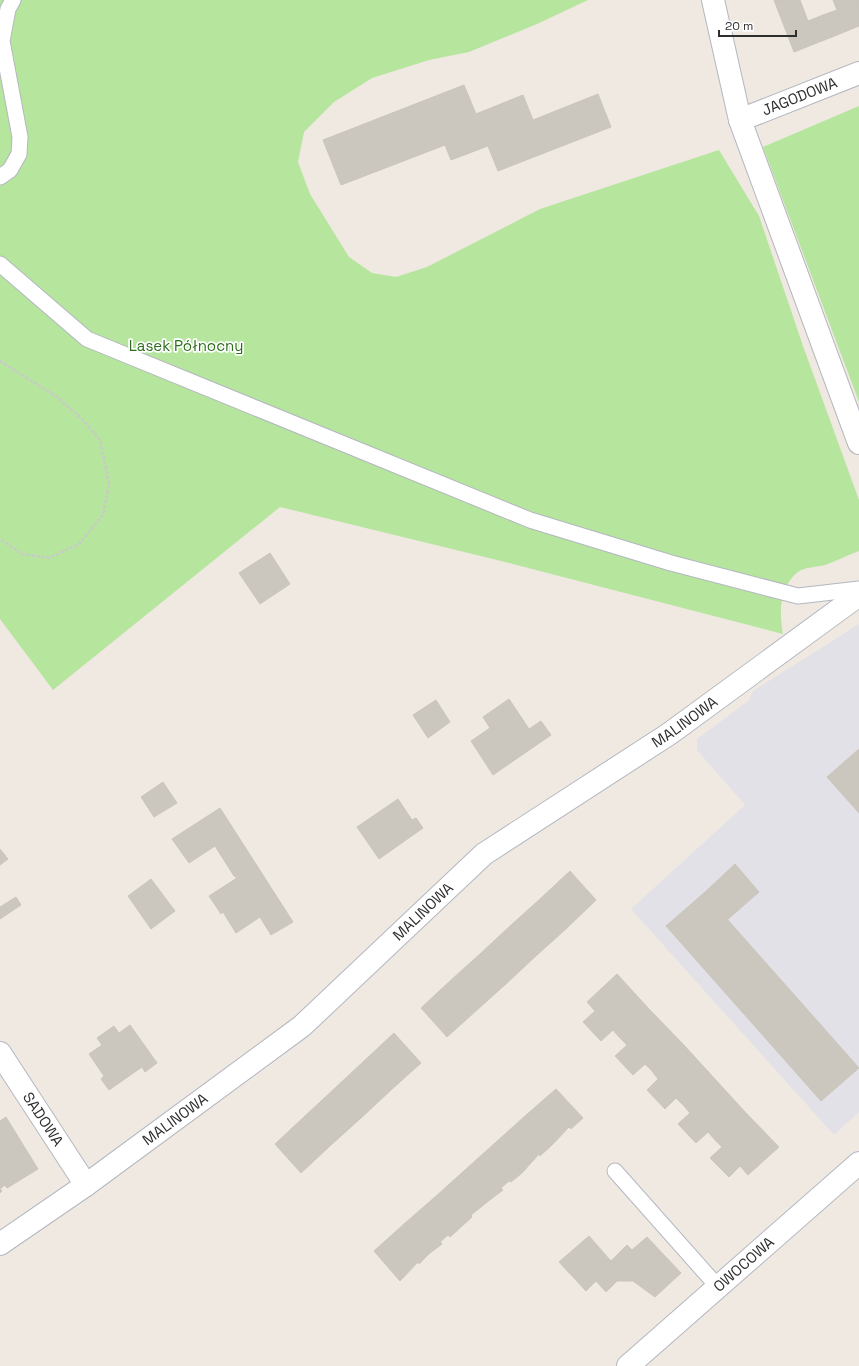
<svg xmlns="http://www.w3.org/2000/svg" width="859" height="1366" font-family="'Space Grotesk',sans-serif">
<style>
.industrial{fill:#e3e1e8}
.green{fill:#b6e59e}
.building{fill:#cbc7bf;stroke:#cbc5ba}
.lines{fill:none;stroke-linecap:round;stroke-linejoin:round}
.lane-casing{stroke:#b4b7c1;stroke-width:17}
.street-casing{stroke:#b4b7c1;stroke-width:24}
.path{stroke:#c9c9c9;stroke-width:2.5;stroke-dasharray:3 2;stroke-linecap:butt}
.lane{stroke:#fff;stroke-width:15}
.street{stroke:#fff;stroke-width:22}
.labels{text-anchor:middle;stroke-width:3.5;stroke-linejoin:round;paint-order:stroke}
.street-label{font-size:15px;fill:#2e2e2e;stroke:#fff}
.park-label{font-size:15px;fill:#2c6e1b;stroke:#fff}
</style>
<rect width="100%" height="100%" fill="#efe9e1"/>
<path class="industrial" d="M859 624V1112L834 1135 631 909 745 805 697 750V739L748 701 753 691Z"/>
<path class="green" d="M0 0H588L537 24 469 52 429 60 372 78 334 102 304 132 298 162 310 194 349 257 372 273 396 277 427 267 540 209 719 150 759 216 803 346 859 500V551C848 555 836 561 825 565 817 567 805 567 798 572 779 587 779 612 783 634L497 560 280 507 53 690 0 619Z
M859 106V402L763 147Z"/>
<path class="building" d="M774 0H800L808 21 823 15 832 37 794 52Z
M833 0H859V26L832 37 823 15 837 10Z
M464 85 476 114 523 95 533 120 598 94 611 127 498 171 488 146 451 160 445 145 341 185 323 140Z
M270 553 290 584 260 604 239 573Z
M509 699 529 729 541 721 551 735 493 775 471 741 490 728 483 717Z
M436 700 450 722 428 738 413 715Z
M859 749V813L827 777Z
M163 782 177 803 154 817 141 797Z
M398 799 412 820 416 818 423 828 379 859 357 827Z
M220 808 293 922 271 935 260 917 236 933 223 912 221 914 209 896 237 878 234 876 215 846 189 863 172 839Z
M0 849 8 859 0 865Z
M735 864 759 892 727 920 704 893Z
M570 871 596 900 567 928 540 899Z
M151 879 175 911 151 929 128 896Z
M704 893 859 1068 821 1101 666 926Z
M16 897 21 905 0 919V907Z
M540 899 567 928 537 955 510 926Z
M510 926 537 955 507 983 480 954Z
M480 954 507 983 477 1010 450 981Z
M617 974 649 1009 619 1037 613 1030 601 1041 583 1022 595 1011 587 1002Z
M450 981 477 1010 447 1037 421 1008Z
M649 1009 682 1043 652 1071 645 1064 633 1075 615 1056 627 1045 619 1037Z
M130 1025 157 1063 145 1072 142 1067 109 1090 101 1079 104 1076 89 1054 102 1045 97 1038 114 1026 119 1033Z
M394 1033 421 1063 391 1090 364 1061Z
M682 1043 714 1078 684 1106 676 1098 665 1109 647 1090 658 1079 652 1071Z
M364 1061 391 1090 361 1118 334 1089Z
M714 1078 746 1113 716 1141 708 1132 696 1143 678 1124 690 1113 684 1106Z
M334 1089 361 1118 331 1145 305 1116Z
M556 1089 583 1118 571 1129 569 1127 552 1145 525 1116Z
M746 1113 779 1147 748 1175 740 1166 729 1177 710 1158 722 1147 716 1141Z
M305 1116 331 1145 301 1173 275 1144Z
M525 1116 552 1145 540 1156 539 1154 522 1173 495 1143Z
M6 1117 38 1169 7 1188 5 1185 0 1189 2 1191 0 1193V1121Z
M495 1143 522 1173 511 1182 509 1181 501 1188 503 1190 491 1199 465 1170Z
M465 1170 491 1199 471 1215 472 1217 461 1227 435 1197Z
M435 1197 461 1227 450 1237 448 1235 440 1242 442 1244 430 1253 404 1224Z
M404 1224 430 1253 419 1264 418 1262 400 1281 374 1251Z
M589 1236 617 1268 610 1274 617 1281 606 1292 596 1281 586 1291 559 1262Z
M647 1237 681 1273 655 1297 633 1281H617L610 1274 617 1268 611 1261 627 1245 632 1250Z"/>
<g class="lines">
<g class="lane-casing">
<path id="lane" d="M0 177 10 170 19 154 20 137 2 41 8 9 13 0
M0 264 87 339 530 520 671 563 798 596 859 589
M615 1171 718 1287"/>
</g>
<g class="street-casing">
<g id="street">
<path d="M713 0 740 120 859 443"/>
<path id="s1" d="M740 120 859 73"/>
<path id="s2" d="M0 1053 86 1185"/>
<path id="s3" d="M0 1244 86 1185 302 1026 484 854 669 734 859 595"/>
<path id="s4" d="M628 1366 859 1163"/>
</g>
</g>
<path class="path" d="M0 361 57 397 81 418 100 440 109 484 103 515 79 544 49 558 22 554 0 539"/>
<use href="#lane" class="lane"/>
<use href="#street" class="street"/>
</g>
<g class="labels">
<g class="street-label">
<text dy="5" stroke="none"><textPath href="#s1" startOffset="64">JAGODOWA</textPath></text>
<text dy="5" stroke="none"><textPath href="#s3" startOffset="863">MALINOWA</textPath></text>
<text dy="5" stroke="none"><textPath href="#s3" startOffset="539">MALINOWA</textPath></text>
<text dy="5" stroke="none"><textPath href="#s2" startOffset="79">SADOWA</textPath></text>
<text dy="5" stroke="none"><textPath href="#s3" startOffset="215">MALINOWA</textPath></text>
<text dy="5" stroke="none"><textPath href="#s4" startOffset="154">OWOCOWA</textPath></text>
</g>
<g class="park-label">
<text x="186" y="351">Lasek Północny</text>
</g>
</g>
<path d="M719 30v6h77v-6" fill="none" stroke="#2e2e2e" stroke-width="2"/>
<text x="725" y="30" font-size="12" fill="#2e2e2e" stroke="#ffffff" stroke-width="3" paint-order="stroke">20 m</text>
</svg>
